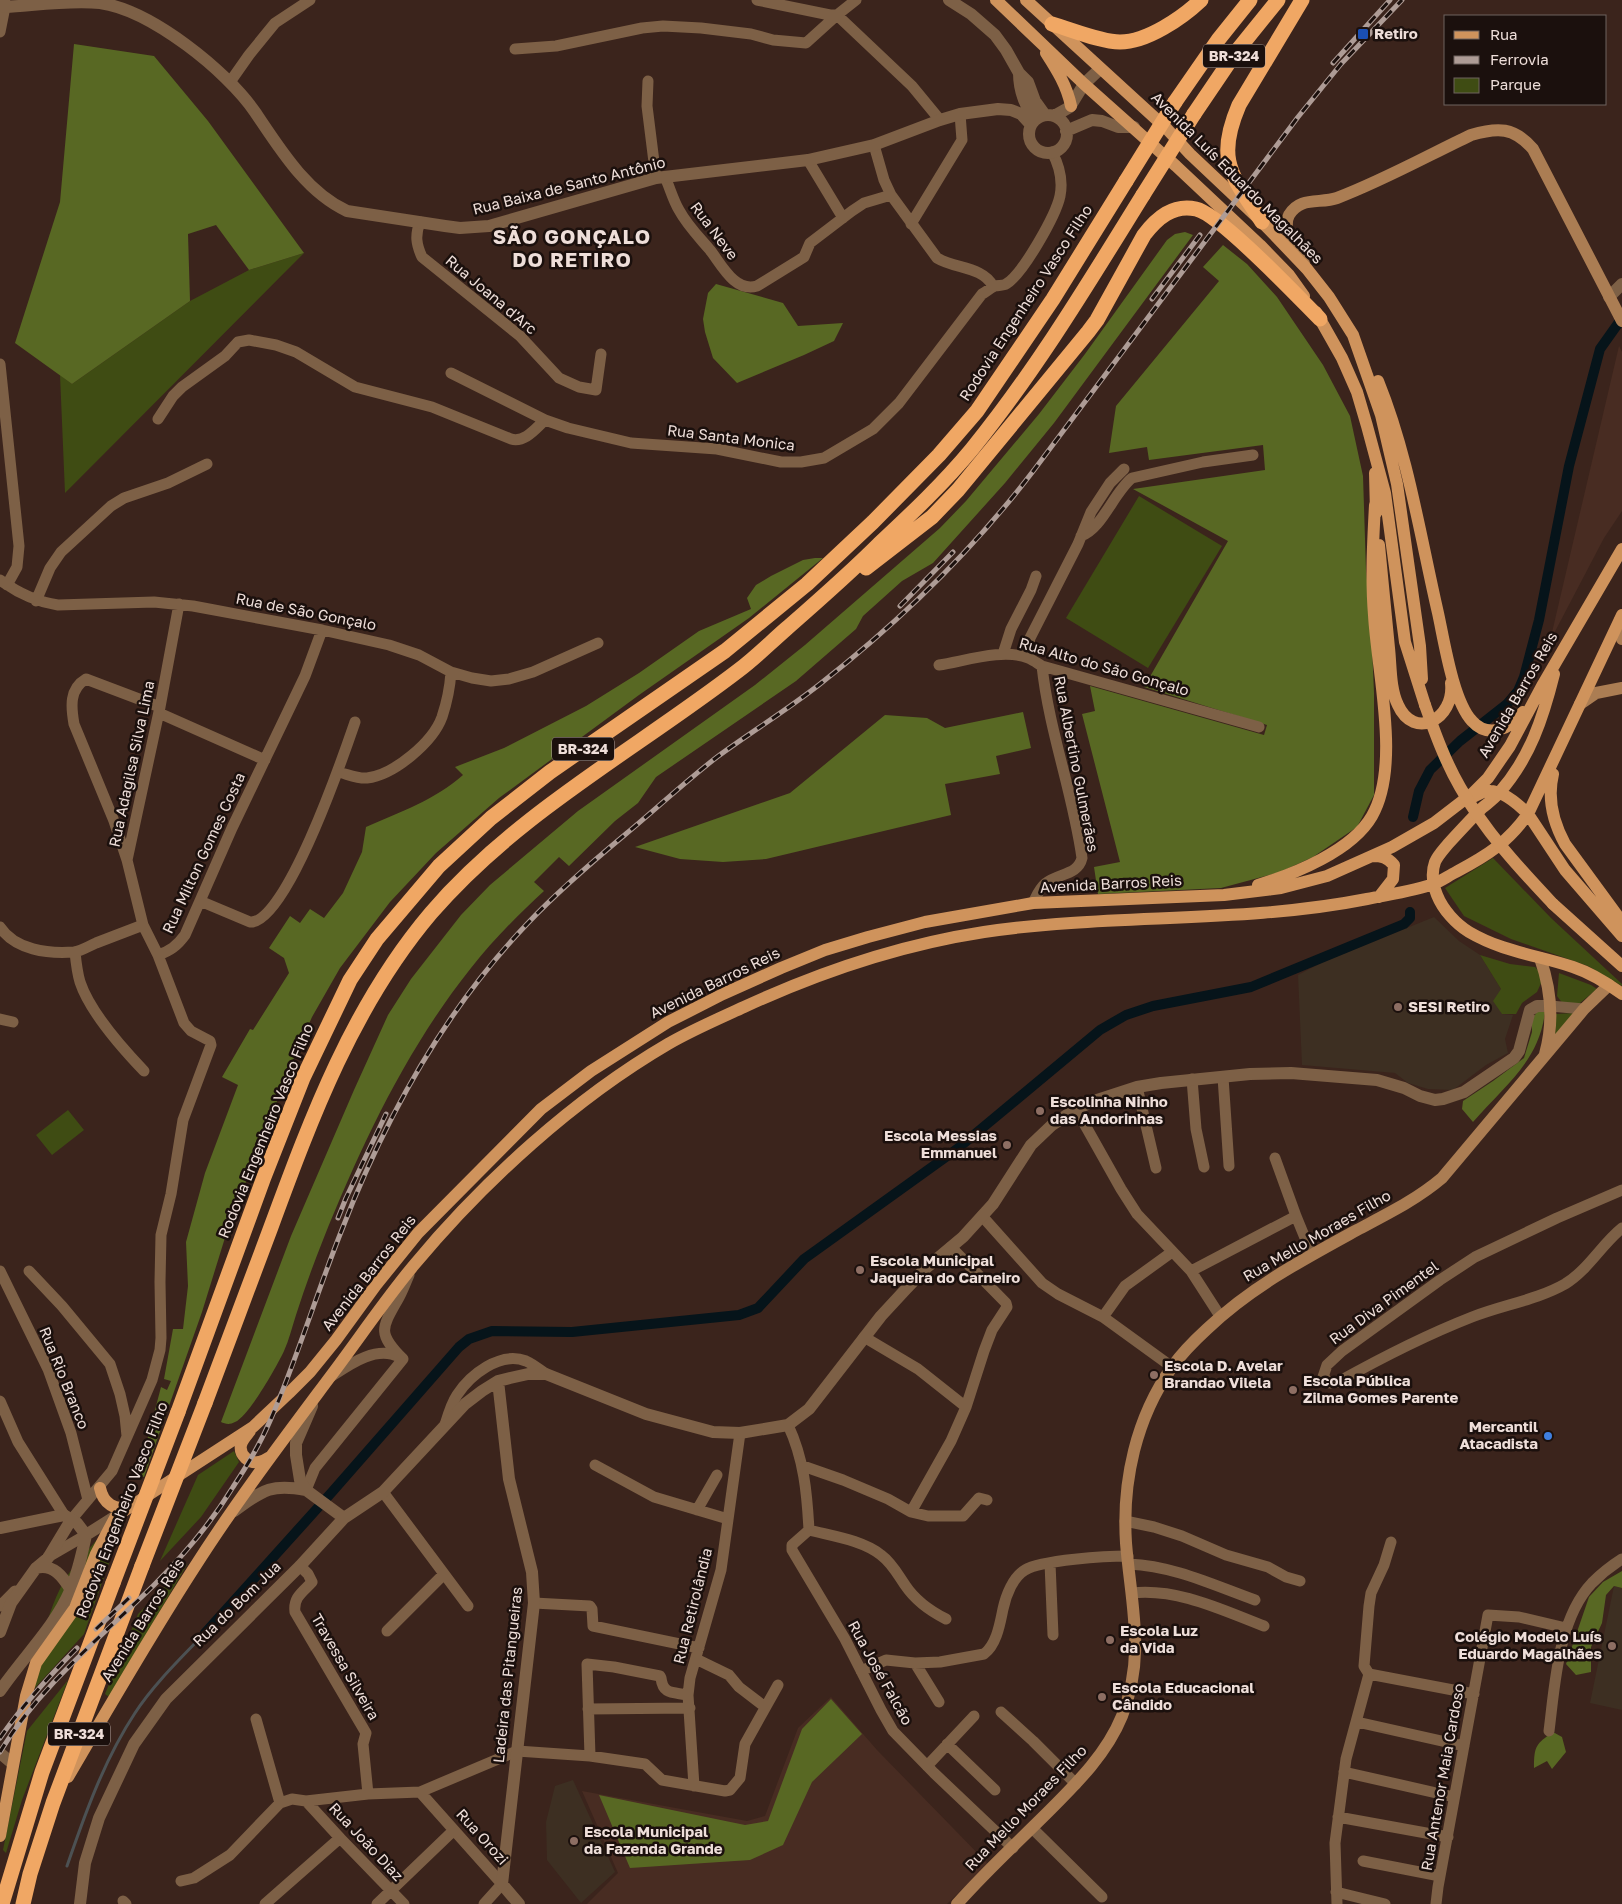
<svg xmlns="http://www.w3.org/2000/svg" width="1622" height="1904" font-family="'Golos Text',sans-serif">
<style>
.built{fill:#482c22}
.education{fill:#3d2f22}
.green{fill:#3f4c13}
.forest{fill:#586823}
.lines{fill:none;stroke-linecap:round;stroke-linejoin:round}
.stream{stroke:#4c5153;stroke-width:3}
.canal{stroke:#06141a;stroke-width:10}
.minor{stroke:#7d6046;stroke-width:11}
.tertiary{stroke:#7d6046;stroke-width:12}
.secondary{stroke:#ab7d53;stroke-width:12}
.primary{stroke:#cf935c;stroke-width:12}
.motorway{stroke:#f0a764;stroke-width:15}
.rail-casing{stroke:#ae9c96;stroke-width:5}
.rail{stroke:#1b100d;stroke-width:3;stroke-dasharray:9;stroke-linecap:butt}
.primary-bridge{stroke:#cf935c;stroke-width:12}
.motorway-bridge{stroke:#f0a764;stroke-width:15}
.transit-dot{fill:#1a4fb4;stroke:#1b100d;stroke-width:2}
.education-dot{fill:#8d6e63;stroke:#1b100d;stroke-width:2}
.shop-dot{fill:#3f7fe0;stroke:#1b100d;stroke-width:2}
.labels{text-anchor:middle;stroke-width:5;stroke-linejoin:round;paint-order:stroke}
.shield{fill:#1b100d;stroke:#afa09c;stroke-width:1}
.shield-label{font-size:14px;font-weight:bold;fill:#eeded9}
.poi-label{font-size:15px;font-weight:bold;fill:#eeded9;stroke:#1b100d;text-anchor:start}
.street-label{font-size:15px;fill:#eeded9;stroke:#1b100d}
.district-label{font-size:20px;font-weight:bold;letter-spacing:1px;fill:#eeded9;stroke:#1b100d}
</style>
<rect width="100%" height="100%" fill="#3b241c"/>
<path class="built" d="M1619 346 1622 352V511L1604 538 1550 641Z
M831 1697 877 1750 988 1864 947 1904H587L618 1873 582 1791 747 1821 765 1816 798 1728Z"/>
<path class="education" d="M1434 917 1459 941 1480 955 1501 989 1502 1014 1513 1015 1505 1039 1508 1053 1486 1065 1453 1090 1428 1089 1408 1083 1395 1073 1302 1065 1298 975 1323 962Z
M1614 1586 1622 1588V1710L1590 1703Z
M573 1780 615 1872 581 1903 547 1860 546 1822 555 1786Z"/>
<path class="green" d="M304 253 65 493 60 375 72 384 190 301 249 270Z
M1139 496 1222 546 1148 668 1066 618Z
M1493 858 1551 918 1622 984V986L1588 966 1511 939 1464 916 1445 888Z
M1480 955 1510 964 1535 967 1541 973 1542 981 1537 992 1522 1003 1516 1014H1502L1493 1001 1501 989Z
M1559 973 1591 985 1597 989 1580 1003 1563 1004 1557 996Z
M1574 1013 1555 1035 1556 1014Z
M68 1110 84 1130 52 1155 36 1135Z
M234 1451 239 1462 201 1517 160 1561 198 1475Z
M121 1529 84 1634 34 1689C42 1637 50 1587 89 1549 93 1544 98 1538 103 1535 108 1532 116 1531 121 1529Z
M188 1563 109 1697 105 1694 138 1614Z
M68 1680 22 1800 6 1853 3 1850 27 1731Z"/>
<path class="forest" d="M74 44 154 56 208 121 304 253 249 270 216 225 188 234 190 301 72 384 15 343 60 202Z
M1185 232 1193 235 1054 423 1005 483 933 563 902 581 863 616 856 629 796 681 656 777 638 803 615 821 569 866 559 857 534 882 544 891C518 915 493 940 471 968 407 1048 361 1145 323 1240 313 1265 304 1290 296 1315 292 1327 289 1340 284 1351 277 1366 249 1416 235 1422 230 1425 225 1424 221 1422L291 1236 354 1090 388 1015 411 979 461 915 490 885 578 811 755 685 805 645 940 528 966 501 1039 414 1085 354 1167 240 1175 234Z
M1223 245 1247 264 1277 297 1323 365 1350 416 1363 476 1366 570 1371 622 1374 693V795L1357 827 1313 857 1280 872 1221 888 1098 894 1094 867 1120 862 1082 714 1095 711 1090 686 1264 735 1267 725 1144 687 1228 541 1133 489 1265 470 1263 445 1149 460 1147 447 1109 453 1116 406 1219 281 1203 267Z
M716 284 783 303 798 326 843 323 834 341 804 355 737 383 713 358 705 332 703 319 708 293Z
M815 558H823L749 618 639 695 499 798 436 853 390 902 340 968 312 1017 293 1060 228 1228 202 1312 144 1477 138 1475 161 1387 167 1390 171 1381 164 1379 173 1329H183L188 1286 186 1242 205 1173 238 1085 222 1077 250 1029 253 1030 289 973 284 958 269 948 290 916 300 923 310 909 324 918 343 893 362 852 366 827C400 812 435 800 463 775L455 767 504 748 586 706 639 673 699 631 751 609 747 598 756 585 771 576 803 560Z
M1023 712 1031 748 996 756 1000 774 945 784 951 815 766 859 723 862 680 859 635 847 790 793 885 715 927 718 945 728Z
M1537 1012H1545C1539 1062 1504 1086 1473 1122L1462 1109 1463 1101 1493 1081 1524 1058 1532 1032V1019Z
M1622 1571V1588L1614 1586 1606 1595 1602 1623 1591 1647V1672L1576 1675 1566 1664 1589 1597 1603 1582Z
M831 1699 862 1734 812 1782 783 1845 750 1860 630 1868 599 1795 745 1825 768 1821 802 1729Z
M1553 1732 1562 1737 1566 1752 1552 1769 1547 1761 1534 1768C1534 1746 1536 1744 1553 1732Z"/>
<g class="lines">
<path class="stream" d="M67 1866C85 1814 104 1760 135 1713 154 1684 181 1658 205 1633"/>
<path class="canal" d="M1413 817 1419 791 1430 770 1460 741 1507 704 1518 691 1524 677 1539 620 1569 466 1600 349 1622 318
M205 1633 332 1492 459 1347 469 1339 492 1331 572 1332 739 1315 758 1308 804 1259 957 1149 1100 1030 1126 1015 1153 1006 1251 987 1404 924 1410 918V912"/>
<path class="minor" d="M757 0 830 15H837L912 86 940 120
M0 8 5 7 0 32
M515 49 556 46 642 28 663 26 701 28 751 34 773 40 806 43 837 15 856 0
M648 81 647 106 656 178
M230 82 249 55 275 23 310 0
M874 145 884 180 891 195 937 258C955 269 982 266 993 286
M808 160 843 218
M665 177C670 188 673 200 679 210 687 225 699 237 710 250 721 264 735 293 757 286L804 257 810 243 852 211 864 203 891 195
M420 222C415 235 416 244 422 257L520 336 559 378 579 387 596 390 601 354
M911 224 962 140 960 114
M0 364 19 546 17 567 7 585
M451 373 545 420 568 428 631 443 717 449 781 462H801L824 458 873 429 899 403 982 294C986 292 990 288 995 286 998 285 1003 286 1006 284 1023 274 1056 215 1060 196 1063 181 1059 165 1052 152
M158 419 173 396 182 387 225 356 238 342 249 340 276 345 296 352 355 387 432 407 511 439C525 443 536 428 545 420
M1081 536C1102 529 1114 492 1132 478L1203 462 1253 455
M0 580C18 593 37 602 58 605L154 602 193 606 322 630 389 645 419 655 451 672 472 678 491 681 509 679 533 672 598 643
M36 601 50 568 61 552 111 506 124 498 168 483 207 464
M1003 654 1011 629 1031 590 1036 576
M1029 658 1028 648 1030 638 1078 544 1091 512 1110 483 1124 469
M939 665C965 661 1004 648 1028 658 1033 660 1037 663 1042 666L1259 727
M159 713 265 760
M338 772C347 774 358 779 367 778 394 775 433 742 442 717 447 702 450 687 451 672
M127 860 160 707 179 604
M200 901 250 922C286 925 344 754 355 722
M1033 903C1037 895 1039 889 1046 883 1059 873 1078 875 1082 858 1073 793 1049 731 1042 666
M0 927C15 950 48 954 74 952 81 951 89 946 96 943 112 937 127 931 143 925
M75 952C76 962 77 972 80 982 90 1012 122 1048 144 1071
M158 955C170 951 177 946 185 935L232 828 305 676 322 630
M1550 1006 1584 1009
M0 1019 13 1022
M1223 1077 1229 1166
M1192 1079 1196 1129 1204 1167
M1137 1087 1156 1168
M1076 1109 1121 1189 1137 1214 1191 1271 1220 1316
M1275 1158 1296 1216 1312 1255
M1622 1190 1557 1218 1475 1257 1440 1280 1342 1351 1327 1365 1323 1377 1330 1383 1338 1382C1381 1358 1426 1335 1472 1317 1502 1305 1537 1300 1565 1284 1588 1270 1602 1244 1622 1228
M982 1216 1042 1283 1058 1294 1103 1317 1172 1367
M0 1271 48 1369 71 1433 88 1500
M29 1271 62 1306 110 1364 120 1394 125 1416 127 1436
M1191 1271 1296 1216
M1103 1317 1125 1286 1172 1252
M864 1337 918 1369 966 1407
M403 1359C378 1334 381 1329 397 1301 402 1293 405 1284 409 1275
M332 1376C350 1364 377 1345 399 1357
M0 1401 18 1442 64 1515
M445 1425C448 1415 451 1404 457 1395 470 1375 500 1351 526 1361 533 1364 540 1370 546 1374
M788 1425C804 1459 807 1493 809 1530L792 1545V1550L845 1639 881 1710 893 1731 934 1773 1013 1848
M595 1465 654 1497 728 1519
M803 1466 843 1480 888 1499 911 1512 928 1516H963L979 1498 987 1500
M306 1490 315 1468 403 1359
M383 1492 468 1606
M697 1510 717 1475
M911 1512 951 1441 966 1407 984 1351 992 1330 1007 1307 1006 1303 951 1247
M71 1520 112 1471 152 1380 160 1350 161 1338 160 1282 161 1235 171 1194 183 1120 211 1045 210 1041 191 1031 184 1023 158 955 143 925 127 860 114 821 74 724C71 707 69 689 86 679L160 707
M1125 1521 1154 1527 1182 1536 1226 1555 1268 1567 1286 1577 1300 1581
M809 1530C832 1536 862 1540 881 1555 892 1563 898 1575 905 1585 915 1600 930 1611 946 1619
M48 1557 86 1535
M1050 1563 1053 1635
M1129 1564C1174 1566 1213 1585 1255 1600
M300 1566 308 1574 312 1582C303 1592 293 1597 295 1612L366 1733 363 1744 368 1794
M1132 1593C1178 1588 1222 1610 1264 1626
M534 1603 590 1606 592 1609 593 1626 699 1648
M0 1606 15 1591
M387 1631 444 1574
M696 1659 729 1675 739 1687 765 1707
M915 1663 939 1702
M861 1671 886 1660 915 1663 940 1662 984 1654C997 1644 1000 1623 1003 1609 1006 1595 1013 1577 1025 1570 1041 1560 1107 1556 1128 1556
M1369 1674 1364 1666 1369 1606 1371 1593 1384 1565 1391 1542
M1369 1674 1474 1694
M588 1709 690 1708
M1001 1712 1033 1741 1076 1784
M256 1719 280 1803
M1357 1722 1464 1746
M1549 1731C1555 1684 1558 1619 1592 1583 1601 1574 1611 1566 1622 1559
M947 1744 995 1790
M590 1756 587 1664 614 1667 660 1676 661 1678C663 1695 673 1692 688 1695
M927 1766 974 1716
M1344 1772 1454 1797
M694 1786 688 1695 690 1678 721 1570 740 1433
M420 1792 502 1884 484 1904
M306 1801 340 1838 404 1904
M1338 1817 1448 1837
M1032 1828 1102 1897
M1363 1861 1440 1876
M181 1881 194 1878 230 1855 280 1803 292 1799 306 1801 368 1794 420 1792 517 1751 590 1756 645 1764 662 1780 725 1791 730 1790 740 1778 745 1744 778 1685
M1336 1892 1385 1904
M123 1901 126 1904
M265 1904 340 1838
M377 1904 454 1830
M1337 1904 1335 1843 1346 1759 1369 1674
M1436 1904 1438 1887 1488 1615 1519 1617 1566 1628"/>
<path class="tertiary" d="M4 0 5 7C37 5 69 0 100 3 151 10 227 71 255 112 280 149 306 192 347 211L445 226 460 228 489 226 656 178 808 160 874 145 940 120 960 114 998 109 1011 110 1021 114 1031 125
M949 0 971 14 995 35 1006 50 1019 73 1028 82 1035 101 1045 115
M1019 73C1019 90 1025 106 1035 119
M1029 134a19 19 0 1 1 38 0a19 19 0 1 1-38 0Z
M1054 116 1070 107 1084 84 1100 69
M1066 131 1092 120 1102 121 1118 127H1134
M1609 297 1622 284
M498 1381 509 1479 532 1572 534 1603 502 1884 519 1904
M312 1406 296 1443V1455L300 1480 306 1490 344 1518
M234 1511C262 1491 270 1483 306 1490
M0 1528 64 1515 77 1523 86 1535
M36 1568C53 1563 63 1577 71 1590
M0 1632 11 1603 36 1568 48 1558 71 1520
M0 1691C23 1657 54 1628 70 1591 78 1573 82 1554 86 1535L116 1516
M0 1753 13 1764
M80 1904 85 1863 99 1818 134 1744 166 1699 300 1566 344 1518 383 1492 465 1404 482 1391 498 1381 510 1378 528 1374H546L646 1414 713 1432 740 1433 788 1425 809 1409 881 1316 906 1289 926 1268 963 1237 993 1204 1031 1145 1052 1125 1076 1109 1094 1101 1137 1087 1161 1083 1250 1074 1291 1073 1377 1080 1404 1088 1420 1096 1435 1100 1443 1099 1464 1092 1514 1058 1519 1051 1530 1010 1537 1006H1550"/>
<path class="secondary" d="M1304 264C1297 250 1281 230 1289 215 1300 196 1320 204 1337 198 1382 181 1427 156 1471 135 1498 127 1514 127 1533 149L1622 321
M1620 620 1622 639
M1580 704 1596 693 1622 688
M1540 958C1551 989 1554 1022 1545 1054
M957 1904C986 1871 1019 1841 1050 1810 1078 1782 1107 1753 1122 1716 1146 1655 1131 1605 1126 1543 1122 1481 1136 1418 1172 1367 1182 1353 1195 1340 1207 1329 1251 1287 1304 1259 1357 1230 1387 1214 1416 1200 1442 1178L1584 1009 1609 985"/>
<path class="primary" d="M996 0 1084 84 1176 166 1260 245 1289 275 1304 296
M1026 0 1167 129 1190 154 1262 222 1307 269 1329 297 1353 335 1381 415 1397 484 1420 646 1422 679
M1046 53C1057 70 1067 86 1071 106
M1316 312 1342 358 1357 392 1367 426 1385 493 1405 642 1425 705
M1378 381C1408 455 1420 535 1438 613 1444 640 1453 701 1472 721 1488 739 1511 729 1523 712
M1375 473 1376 513
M1379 545C1382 579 1386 614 1389 648 1391 666 1390 689 1398 705 1414 741 1455 719 1451 683
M1554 674C1543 718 1530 758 1499 793 1494 799 1488 803 1482 808 1470 820 1459 832 1448 844 1444 849 1438 855 1435 862 1431 873 1433 885 1437 895 1443 910 1456 924 1469 932 1503 952 1537 955 1573 967 1591 973 1607 983 1622 994
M1553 774C1547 799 1553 822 1565 844L1622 922
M1471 798C1477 795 1484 790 1490 791 1504 791 1519 805 1528 814L1565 870 1622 936
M1372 856C1382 856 1387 857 1394 865L1393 879 1379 897
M1258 885C1294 874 1352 851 1372 816 1401 765 1377 672 1374 615 1371 578 1373 542 1375 505
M1553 904 1622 966
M250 1431C247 1435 242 1440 241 1445 239 1455 249 1464 259 1462 263 1461 267 1459 270 1457
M100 1488C103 1503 115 1512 130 1506
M68 1777C109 1707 150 1636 194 1568 236 1502 283 1440 330 1377 358 1340 384 1301 414 1265 484 1181 574 1099 668 1044 692 1030 718 1019 744 1007 822 971 899 945 984 932 1111 913 1241 924 1367 899 1388 895 1411 891 1431 885 1440 882 1448 876 1456 872 1488 855 1507 843 1528 814L1622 615
M0 1836 26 1696 36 1663 75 1608 96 1554 116 1516 253 1427 289 1393 310 1372 336 1340 376 1285 418 1233 541 1109 591 1071 668 1022 723 994 781 968 825 950 868 937 925 922 1033 903 1224 895 1281 888 1327 876 1392 847 1434 823 1473 793 1488 778 1510 746 1542 686 1622 549"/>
<path class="motorway" d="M1052 24C1070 29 1101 42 1120 42 1147 42 1182 18 1201 0
M1175 102 1218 40 1250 0
M1194 114 1236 52 1278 0
M1262 222C1232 175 1215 161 1239 105L1302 0
M866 568 932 517 958 490 1088 332 1097 320 1144 235C1157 218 1173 204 1196 209 1220 214 1298 297 1320 319
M205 1403C227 1344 249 1286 271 1227 312 1116 353 1005 431 913 517 813 635 750 739 670 755 658 770 643 786 629 818 601 849 574 879 544 911 514 944 483 972 449 1037 369 1089 282 1143 195
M178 1412 264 1177 303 1078 350 980 377 939 439 866 491 818 550 772 725 651 807 584 873 522 939 455 977 411 1053 299 1126 181
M2 1904 42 1772 113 1583
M23 1904 30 1874 53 1803 142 1566"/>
<g class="rail-casing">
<path id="rail" d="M1333 63 1390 0
M1152 299 1200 235
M900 606 953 552
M338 1218 346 1198 386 1114
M96 1629 129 1598
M0 1738C23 1705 48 1677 77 1648
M0 1752C39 1687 100 1638 154 1585 183 1556 211 1523 233 1487 247 1466 260 1444 270 1421 297 1359 316 1295 341 1232 384 1120 444 1011 527 924 558 891 592 862 627 833 657 808 686 781 717 757 751 732 787 710 820 684 899 622 973 550 1034 470L1298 117 1341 64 1402 0"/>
</g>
<use href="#rail" class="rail"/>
<path class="primary-bridge" d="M1425 705C1435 733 1445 761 1460 787 1484 830 1519 868 1553 904"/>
<path class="motorway-bridge" d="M1126 181 1175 102
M1143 195 1194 114
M142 1566 205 1403
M113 1583 178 1412"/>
</g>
<rect class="transit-dot" x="1357" y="28" width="12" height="12" rx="2.5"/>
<g class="education-dot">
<circle cx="1398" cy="1007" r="5"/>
<circle cx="1040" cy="1111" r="5"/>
<circle cx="1007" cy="1145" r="5"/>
<circle cx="860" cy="1270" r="5"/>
<circle cx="1154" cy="1375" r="5"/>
<circle cx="1293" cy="1390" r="5"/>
<circle cx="1110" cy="1640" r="5"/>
<circle cx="1612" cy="1646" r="5"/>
<circle cx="1102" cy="1697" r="5"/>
<circle cx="574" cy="1841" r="5"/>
</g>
<circle class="shop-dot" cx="1548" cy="1436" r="5"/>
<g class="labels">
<g class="shield">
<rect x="1203" y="44.5" width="62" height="23" rx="4"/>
<rect x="552" y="737.5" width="62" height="23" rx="4"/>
<rect x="48" y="1722.5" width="62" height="23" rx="4"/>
</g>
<g class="shield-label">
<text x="1234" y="61">BR-324</text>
<text x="583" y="754">BR-324</text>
<text x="79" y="1739">BR-324</text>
</g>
<g class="poi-label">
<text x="1374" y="39">Retiro</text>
<text x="1408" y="1012">SESI Retiro</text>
<text x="1050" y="1107">Escolinha Ninho<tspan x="1050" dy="17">das Andorinhas</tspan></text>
<text x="997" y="1141" text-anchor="end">Escola Messias<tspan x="997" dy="17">Emmanuel</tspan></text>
<text x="870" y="1266">Escola Municipal<tspan x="870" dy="17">Jaqueira do Carneiro</tspan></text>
<text x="1164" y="1371">Escola D. Avelar<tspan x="1164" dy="17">Brandao Vilela</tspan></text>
<text x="1303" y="1386">Escola Pública<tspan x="1303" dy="17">Zilma Gomes Parente</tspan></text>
<text x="1538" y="1432" text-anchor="end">Mercantil<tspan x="1538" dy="17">Atacadista</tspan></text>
<text x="1120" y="1636">Escola Luz<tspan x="1120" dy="17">da Vida</tspan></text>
<text x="1602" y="1642" text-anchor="end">Colégio Modelo Luís<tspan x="1602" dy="17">Eduardo Magalhães</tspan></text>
<text x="1112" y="1693">Escola Educacional<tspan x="1112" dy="17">Cândido</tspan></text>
<text x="584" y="1837">Escola Municipal<tspan x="584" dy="17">da Fazenda Grande</tspan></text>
</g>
<g class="street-label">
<text transform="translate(1237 178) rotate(45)" y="5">Avenida Luís Eduardo Magalhães</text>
<text transform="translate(569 186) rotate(-14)" y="5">Rua Baixa de Santo Antônio</text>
<text transform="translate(714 231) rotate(53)" y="5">Rua Neve</text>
<text transform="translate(491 295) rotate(40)" y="5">Rua Joana d'Arc</text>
<text transform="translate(1026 303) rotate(-57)" y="5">Rodovia Engenheiro Vasco Filho</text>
<text transform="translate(731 438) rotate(7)" y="5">Rua Santa Monica</text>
<text transform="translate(306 612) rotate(11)" y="5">Rua de São Gonçalo</text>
<text transform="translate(1104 667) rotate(16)" y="5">Rua Alto do São Gonçalo</text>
<text transform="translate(1518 695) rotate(-60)" y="5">Avenida Barros Reis</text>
<text transform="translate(132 764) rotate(-78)" y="5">Rua Adagilsa Silva Lima</text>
<text transform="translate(1076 764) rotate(79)" y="5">Rua Albertino Gulmerães</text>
<text transform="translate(204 853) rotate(-65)" y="5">Rua Milton Gomes Costa</text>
<text transform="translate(1111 884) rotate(-3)" y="5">Avenida Barros Reis</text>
<text transform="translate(715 983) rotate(-26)" y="5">Avenida Barros Reis</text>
<text transform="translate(266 1131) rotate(-68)" y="5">Rodovia Engenheiro Vasco Filho</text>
<text transform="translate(1317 1236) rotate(-30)" y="5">Rua Mello Moraes Filho</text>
<text transform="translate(369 1273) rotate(-52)" y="5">Avenida Barros Reis</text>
<text transform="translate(1384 1303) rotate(-36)" y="5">Rua Diva Pimentel</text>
<text transform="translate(64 1378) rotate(68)" y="5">Rua Rio Branco</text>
<text transform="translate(122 1510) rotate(-69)" y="5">Rodovia Engenheiro Vasco Filho</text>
<text transform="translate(237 1604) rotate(-44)" y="5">Rua do Bom Jua</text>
<text transform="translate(693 1606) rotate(-76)" y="5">Rua Retirolândia</text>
<text transform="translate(143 1620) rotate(-58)" y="5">Avenida Barros Reis</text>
<text transform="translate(345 1667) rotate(60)" y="5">Travessa Silveira</text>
<text transform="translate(880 1673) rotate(61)" y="5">Rua José Falcão</text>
<text transform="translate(508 1675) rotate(-84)" y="5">Ladeira das Pitangueiras</text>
<text transform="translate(1443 1777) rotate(-80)" y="5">Rua Antenor Maia Cardoso</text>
<text transform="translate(1026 1808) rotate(-46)" y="5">Rua Mello Moraes Filho</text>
<text transform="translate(482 1837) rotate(48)" y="5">Rua Orozi</text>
<text transform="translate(366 1842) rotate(47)" y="5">Rua João Diaz</text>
</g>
<g class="district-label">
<text x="572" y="244">SÃO GONÇALO<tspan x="572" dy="23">DO RETIRO</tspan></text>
</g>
</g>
<rect x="1444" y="15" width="162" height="90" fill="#1b100d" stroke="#6f625f"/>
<rect x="1454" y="31" width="25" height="8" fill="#cf935c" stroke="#6f625f"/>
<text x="1490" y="40" font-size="15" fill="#eeded9">Rua</text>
<rect x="1454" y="56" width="25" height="8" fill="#ae9c96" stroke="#6f625f"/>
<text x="1490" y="65" font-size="15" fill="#eeded9">Ferrovia</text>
<rect x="1454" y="78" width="25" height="15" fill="#3f4c13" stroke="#6f625f"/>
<text x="1490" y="90" font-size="15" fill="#eeded9">Parque</text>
</svg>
